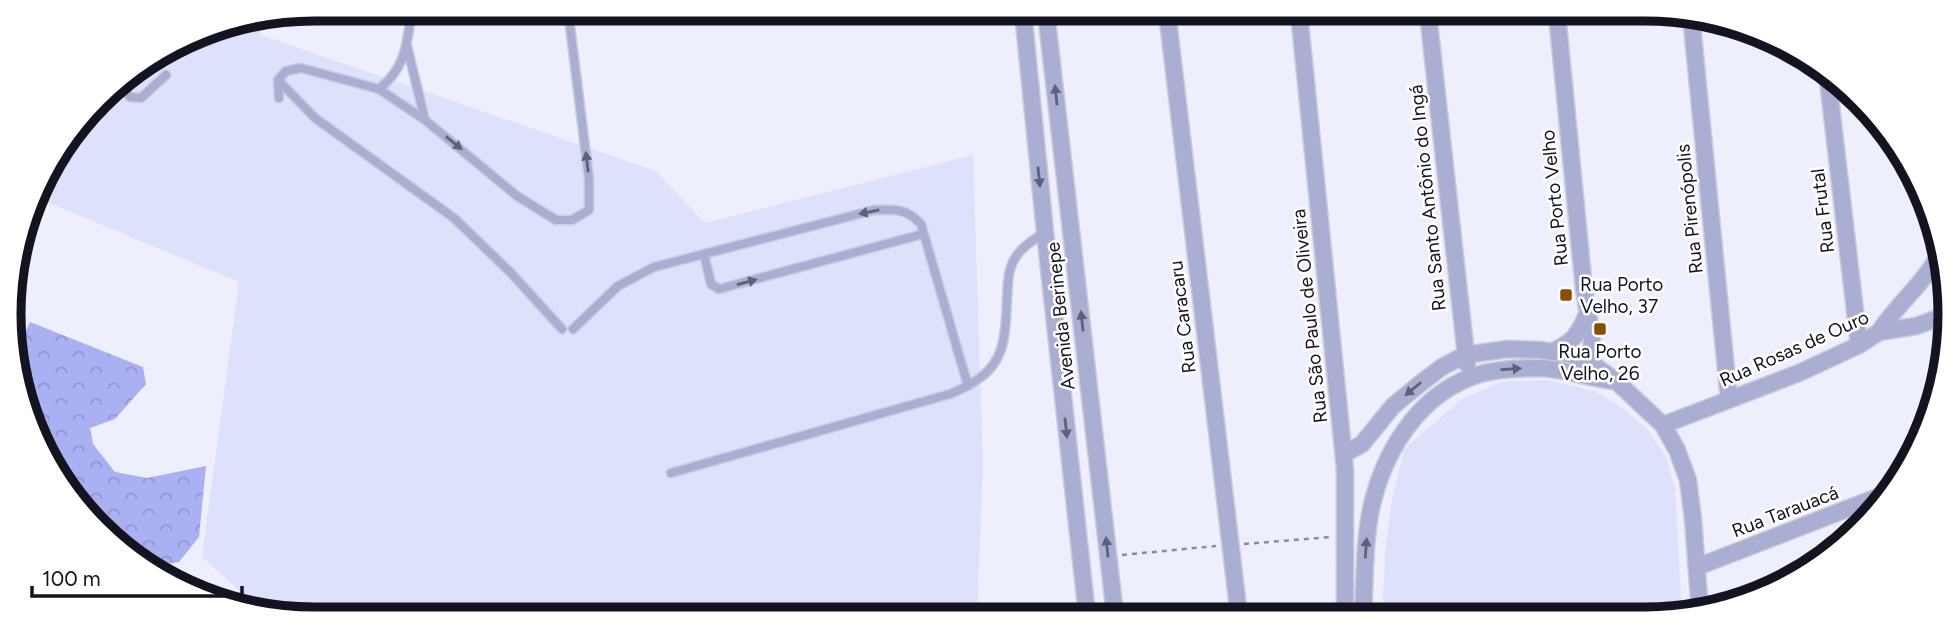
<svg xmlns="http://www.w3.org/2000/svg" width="1959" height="628" font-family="Figtree,sans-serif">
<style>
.built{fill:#dee1fb}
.forest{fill:url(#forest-crowns)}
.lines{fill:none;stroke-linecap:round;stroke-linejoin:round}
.lane-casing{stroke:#caccda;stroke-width:11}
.street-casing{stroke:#caccda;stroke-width:19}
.path{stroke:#8b8c99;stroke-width:2.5;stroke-dasharray:5 5;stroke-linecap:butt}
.lane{stroke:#aaaed3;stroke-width:8}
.street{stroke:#aaaed3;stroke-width:16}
.oneway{fill:#5e617a}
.poi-dot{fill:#884f04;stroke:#fff;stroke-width:2.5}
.labels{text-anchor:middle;stroke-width:5;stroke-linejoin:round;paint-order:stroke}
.street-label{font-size:19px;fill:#131420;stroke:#fff}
.poi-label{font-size:19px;fill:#131420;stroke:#fff;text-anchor:start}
.rim{fill:none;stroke:#131420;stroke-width:9}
</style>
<defs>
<pattern id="forest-crowns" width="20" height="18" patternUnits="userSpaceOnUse" patternTransform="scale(1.75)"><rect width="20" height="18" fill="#aab0f2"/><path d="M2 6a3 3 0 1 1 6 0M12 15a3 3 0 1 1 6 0" fill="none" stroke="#9196cf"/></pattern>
</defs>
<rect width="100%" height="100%" fill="#edeffd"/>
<path class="built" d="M256 20 261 35 656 171 705 223 973 155 983 464 977 615 264 613 202 557 239 282 35 197 40 179 112 85 198 32Z
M1547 380 1594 391 1624 409 1647 429 1666 457 1675 488 1682 617 1382 616 1385 554 1391 505 1404 449 1462 399 1501 382Z"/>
<path class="forest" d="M30 322 143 367 146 384 115 419 90 428 93 444 115 472 147 478 206 466 199 537 179 562 144 568 60 484 19 393 16 351Z"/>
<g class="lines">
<g class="lane-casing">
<path id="lane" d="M407 46 425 120
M278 80 315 118 454 218 511 273 562 329
M118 82 130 97 141 98 166 75
M379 89C407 67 407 42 412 9
M279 98 278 80 286 71 301 68 379 89 425 120 517 196 556 220H572L589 210V179L568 10
M704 254 711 284 719 289 923 234
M573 329 618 286 654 267 874 210C894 209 906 208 921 224L968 386
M671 473 950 394C1002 372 1005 352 1007 299 1008 289 1007 277 1011 267 1016 250 1032 241 1045 232"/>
</g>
<g class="street-casing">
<path id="street" d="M1023 12 1045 232 1087 615
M1046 12 1115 615
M1167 12 1239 616
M1299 13 1345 469V616
M1428 14 1467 364
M1557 14 1584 289 1592 338 1590 370
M1691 15 1729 400
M1827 72 1859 345
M1879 332C1898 303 1927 281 1942 249
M1553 351C1572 343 1579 334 1587 314
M1663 425 1799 373 1859 345 1879 332 1916 326 1944 316
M1344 454 1362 444 1393 406 1421 383 1442 367 1465 355 1508 349 1539 350 1569 354 1591 363 1617 382 1663 425 1677 450 1688 480 1693 519 1700 612
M1697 567 1888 493
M1363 616C1365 580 1364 544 1371 509 1383 454 1416 398 1471 377 1491 369 1518 368 1540 368 1565 369 1589 378 1614 381"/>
</g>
<path class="path" d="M1244 544 1331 537
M1122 555 1216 546"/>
<use href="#lane" class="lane"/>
<use href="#street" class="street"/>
</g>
<defs><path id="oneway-solid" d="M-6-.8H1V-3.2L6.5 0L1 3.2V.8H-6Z" transform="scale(1.75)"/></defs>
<g class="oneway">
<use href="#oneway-solid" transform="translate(1056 95) rotate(-96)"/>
<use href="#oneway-solid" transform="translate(454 143) rotate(39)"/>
<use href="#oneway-solid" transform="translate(587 162) rotate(-97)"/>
<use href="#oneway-solid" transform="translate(1039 177) rotate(84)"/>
<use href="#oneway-solid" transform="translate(869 212) rotate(169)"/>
<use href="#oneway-solid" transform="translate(747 282) rotate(-15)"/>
<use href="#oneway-solid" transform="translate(1082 321) rotate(-96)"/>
<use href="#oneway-solid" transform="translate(1511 369) rotate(-4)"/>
<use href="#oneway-solid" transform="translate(1413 389) rotate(140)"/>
<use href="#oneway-solid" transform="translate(1066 428) rotate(84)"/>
<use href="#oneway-solid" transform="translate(1107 547) rotate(-96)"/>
<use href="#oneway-solid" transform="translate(1366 548) rotate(-86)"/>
</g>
<g class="poi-dot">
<rect x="1559" y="288" width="14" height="14" rx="3.5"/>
<rect x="1593" y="322" width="14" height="14" rx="3.5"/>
</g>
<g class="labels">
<g class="street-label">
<text transform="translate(1427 198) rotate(-96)" y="7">Rua Santo Antônio do Ingá</text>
<text transform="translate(1554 198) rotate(-96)" y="7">Rua Porto Velho</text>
<text transform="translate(1689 209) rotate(-96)" y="7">Rua Pirenópolis</text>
<text transform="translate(1822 211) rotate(-97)" y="7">Rua Frutal</text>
<text transform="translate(1060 316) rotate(-96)" y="7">Avenida Berinepe</text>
<text transform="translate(1309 316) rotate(-96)" y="7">Rua São Paulo de Oliveira</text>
<text transform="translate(1182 317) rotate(-97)" y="7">Rua Caracaru</text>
<text transform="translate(1794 348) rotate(-24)" y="7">Rua Rosas de Ouro</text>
<text transform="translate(1785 511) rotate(-21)" y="7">Rua Tarauacá</text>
</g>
<g class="poi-label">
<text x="1580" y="291">Rua Porto<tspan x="1580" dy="22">Velho, 37</tspan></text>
<text x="1600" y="358" text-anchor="middle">Rua Porto<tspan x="1600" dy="22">Velho, 26</tspan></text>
</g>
</g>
<path d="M0 0H1959V628H0ZM314 21H1645A293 293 0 0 1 1938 314V314A293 293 0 0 1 1645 607H314A293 293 0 0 1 21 314V314A293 293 0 0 1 314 21Z" fill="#fff" fill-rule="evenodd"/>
<path class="rim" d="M314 21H1645A293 293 0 0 1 1938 314V314A293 293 0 0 1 1645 607H314A293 293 0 0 1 21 314V314A293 293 0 0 1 314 21Z"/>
<path d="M32 586v10h210v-10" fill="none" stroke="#131420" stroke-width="3.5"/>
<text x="42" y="586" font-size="21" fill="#131420" stroke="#ffffff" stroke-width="5" paint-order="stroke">100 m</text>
</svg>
